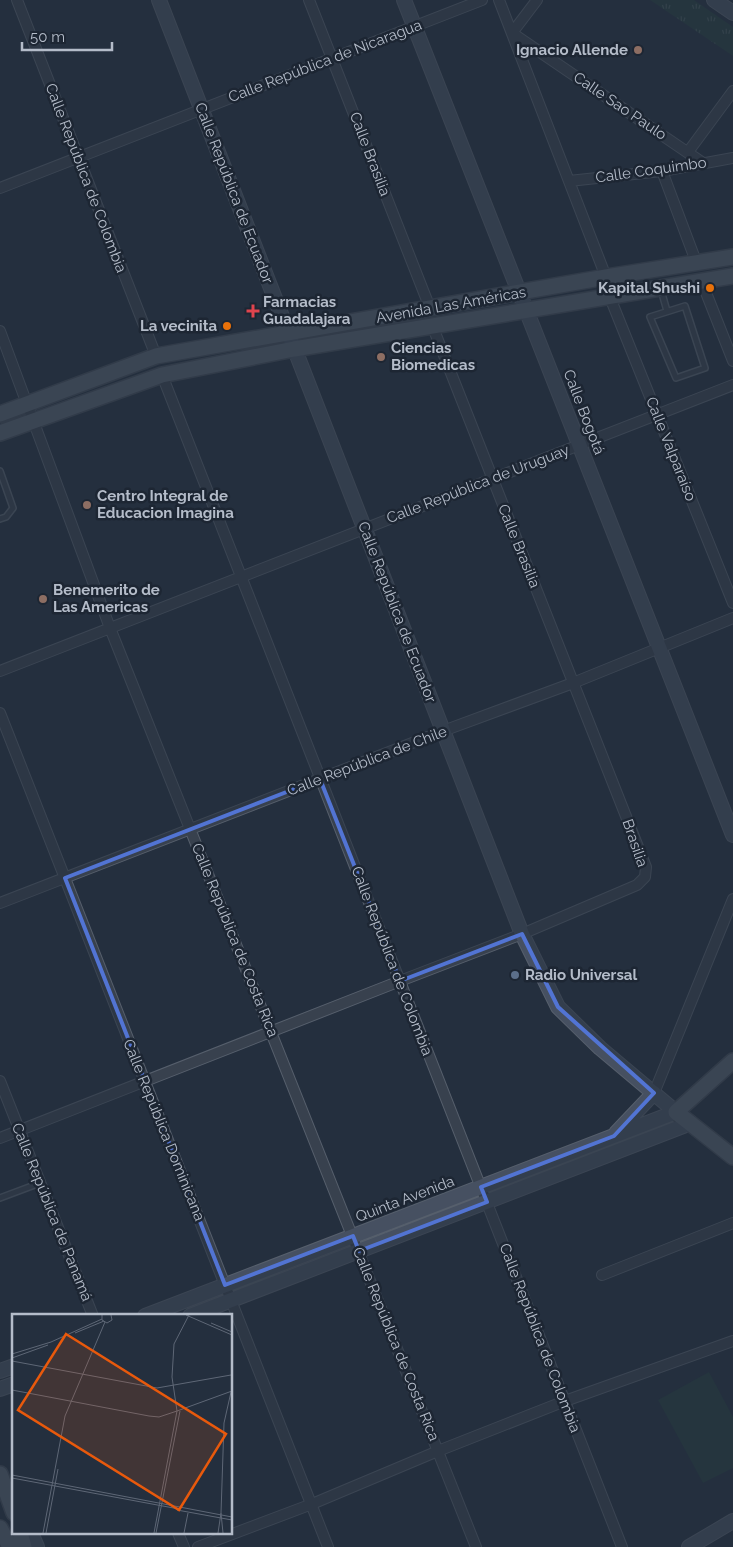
<svg xmlns="http://www.w3.org/2000/svg" width="733" height="1547" font-family="Raleway,sans-serif">
<style>
.grass{fill:url(#grass-tufts)}
.pitch{fill:#263c3f}
.lines{fill:none;stroke-linecap:round;stroke-linejoin:round}
.lane-casing{stroke:#565f6c;stroke-width:8}
.street-casing{stroke:#565f6c;stroke-width:12}
.secondary-casing{stroke:#565f6c;stroke-width:16}
.primary-casing{stroke:#414a57;stroke-width:18}
.lane{stroke:#38414e;stroke-width:5}
.street{stroke:#38414e;stroke-width:10}
.secondary{stroke:#465061;stroke-width:14}
.primary{stroke:#56606e;stroke-width:15}
.marked{fill:none;stroke:#5274d3;stroke-width:4;stroke-linejoin:round}
.education-dot{fill:#8d6e63;stroke:#1d2633;stroke-width:2}
.food-dot{fill:#e8710a;stroke:#1d2633;stroke-width:2}
.health-dot{fill:#e0444e;stroke:#1d2633;stroke-width:2}
.service-dot{fill:#5c6f8a;stroke:#1d2633;stroke-width:2}
.labels{text-anchor:middle;stroke-width:5;stroke-linejoin:round;paint-order:stroke}
.poi-label{font-size:15px;font-weight:bold;fill:#b4bcc9;stroke:#1d2633;text-anchor:start}
.street-label{font-size:15px;fill:#b4bcc9;stroke:#1d2633}
.inset-road{fill:none;stroke:#5e6776;stroke-width:1}
.view{fill:#e8590c;fill-opacity:0.15;stroke:#e8590c;stroke-width:2.5}
.inset-edge{fill:none;stroke:#b4bcc9;stroke-width:2.5}
</style>
<defs>
<pattern id="grass-tufts" width="24" height="20" patternUnits="userSpaceOnUse" patternTransform="scale(1.25)"><rect width="24" height="20" fill="#263c3f"/><path d="M3 7l-1-3M5 7V3M7 7l1-3M15 17l-1-3M17 17v-4M19 17l1-3" fill="none" stroke="#435659"/></pattern>
</defs>
<rect width="100%" height="100%" fill="#242f3e"/>
<path class="grass" d="M650 0H694L733 27V56Z"/>
<path class="pitch" d="M709 1372 733 1417V1468L703 1483 658 1400Z"/>
<g class="lines">
<g class="lane-casing">
<path id="lane" d="M661 290 667 311
M685 306 705 368 676 378 650 317Z
M0 471 13 508 6 517 0 519
M0 1198 40 1183"/>
</g>
<g class="street-casing">
<path id="street" d="M17 0 156 356
M309 0 430 308
M499 0 606 277
M537 0 512 33 703 163
M688 152 733 91
M662 171 697 264
M569 181 662 171 733 158
M0 188 482 0
M701 280 733 361
M609 295 733 603
M0 331 110 628 476 1547
M162 375 622 1547
M0 671 733 385
M0 713 328 1547
M0 903 443 731 573 683 733 618
M0 1081 93 1316
M654 1093 733 899
M0 1138 400 981 522 934 637 885 645 877 646 867 432 325
M602 1275 733 1223
M178 1533 184 1547
M198 1547 312 1504 438 1451 565 1401 733 1341"/>
</g>
<g class="secondary-casing">
<path id="secondary" d="M404 0 733 835
M714 0 733 13
M616 1133 654 1093
M145 1316 676 1112 600 1048 558 1007 522 934 159 0
M190 1316 691 1123
M0 1371 14 1366
M0 1389 14 1384
M31 1533 37 1547
M689 1547 733 1521"/>
</g>
<g class="primary-casing">
<path id="primary" d="M0 414 156 356 606 277 733 257
M0 433 162 375 294 349 733 276
M733 1061 676 1112 733 1157
M0 1474 14 1513
M0 1528 10 1547
M20 1533 24 1547"/>
</g>
<use href="#lane" class="lane"/>
<use href="#street" class="street"/>
<use href="#secondary" class="secondary"/>
<use href="#primary" class="primary"/>
</g>
<path d="M0 0H733V1547H0ZM320 779 400 981 522 934 558 1007 654 1093 614 1136 481 1187 487 1202 359 1251 353 1236 225 1285 65 878Z" fill="#242f3e" fill-opacity=".55" fill-rule="evenodd"/>
<path class="marked" d="M320 779 400 981 522 934 558 1007 654 1093 614 1136 481 1187 487 1202 359 1251 353 1236 225 1285 65 878Z"/>
<g class="education-dot">
<circle cx="638" cy="50" r="5"/>
<circle cx="381" cy="357" r="5"/>
<circle cx="87" cy="505" r="5"/>
<circle cx="43" cy="599" r="5"/>
</g>
<g class="food-dot">
<circle cx="710" cy="288" r="5"/>
<circle cx="227" cy="326" r="5"/>
</g>
<path class="health-dot" d="M250.5 303.5h5v5h5v5h-5v5h-5v-5h-5v-5h5z"/>
<circle class="service-dot" cx="515" cy="975" r="5"/>
<g class="labels">
<g class="poi-label">
<text x="628" y="55" text-anchor="end">Ignacio Allende</text>
<text x="700" y="293" text-anchor="end">Kapital Shushi</text>
<text x="263" y="307">Farmacias<tspan x="263" dy="17">Guadalajara</tspan></text>
<text x="217" y="331" text-anchor="end">La vecinita</text>
<text x="391" y="353">Ciencias<tspan x="391" dy="17">Biomedicas</tspan></text>
<text x="97" y="501">Centro Integral de<tspan x="97" dy="17">Educacion Imagina</tspan></text>
<text x="53" y="595">Benemerito de<tspan x="53" dy="17">Las Americas</tspan></text>
<text x="525" y="980">Radio Universal</text>
</g>
<g class="street-label">
<text transform="translate(325 61) rotate(-21)" y="5">Calle República de Nicaragua</text>
<text transform="translate(620 106) rotate(34)" y="5">Calle Sao Paulo</text>
<text transform="translate(370 154) rotate(69)" y="5">Calle Brasilia</text>
<text transform="translate(651 170) rotate(-8)" y="5">Calle Coquimbo</text>
<text transform="translate(86 178) rotate(69)" y="5">Calle República de Colombia</text>
<text transform="translate(234 193) rotate(69)" y="5">Calle República de Ecuador</text>
<text transform="translate(451 305) rotate(-10)" y="5">Avenida Las Américas</text>
<text transform="translate(584 412) rotate(69)" y="5">Calle Bogotá</text>
<text transform="translate(671 449) rotate(68)" y="5">Calle Valparaíso</text>
<text transform="translate(478 484) rotate(-21)" y="5">Calle República de Uruguay</text>
<text transform="translate(519 546) rotate(68)" y="5">Calle Brasilia</text>
<text transform="translate(397 612) rotate(69)" y="5">Calle República de Ecuador</text>
<text transform="translate(367 761) rotate(-21)" y="5">Calle República de Chile</text>
<text transform="translate(635 843) rotate(71)" y="5">Brasilia</text>
<text transform="translate(235 940) rotate(68)" y="5">Calle República de Costa Rica</text>
<text transform="translate(392 961) rotate(69)" y="5">Calle República de Colombia</text>
<text transform="translate(164 1130) rotate(68)" y="5">Calle República Dominicana</text>
<text transform="translate(405 1199) rotate(-21)" y="5">Quinta Avenida</text>
<text transform="translate(52 1212) rotate(68)" y="5">Calle República de Panamá</text>
<text transform="translate(540 1338) rotate(69)" y="5">Calle República de Colombia</text>
<text transform="translate(396 1344) rotate(68)" y="5">Calle República de Costa Rica</text>
</g>
</g>
<g transform="translate(12 1314)">
<rect width="220" height="220" fill="#242f3e"/>
<path class="inset-road" d="M90 1V6L95 9 100 6 99 1M174 1 220 21M177 1 162 30 160 63 165 97 220 77M199 9 220 18M63 19 92 7M220 28V88M0 40 39 28 90 5M0 44 36 31M0 47 145 74 219 61M0 76 137 102 147 103 165 97 142 219M0 161 220 203M0 164 167 195M165 196 220 206M31 219 53 102 93 8M34 219 46 155M144 219 168 97M172 219 176 199M206 219 209 199M211 219 209 199 212 109 219 78"/>
<path class="view" d="M54 20 214 120 167 196 6 96Z"/>
<rect width="220" height="220" class="inset-edge"/>
</g>
<path d="M22 42v8h90v-8" fill="none" stroke="#b4bcc9" stroke-width="2.5"/>
<text x="30" y="42" font-size="15" fill="#b4bcc9" stroke="#1d2633" stroke-width="4" paint-order="stroke">50 m</text>
</svg>
